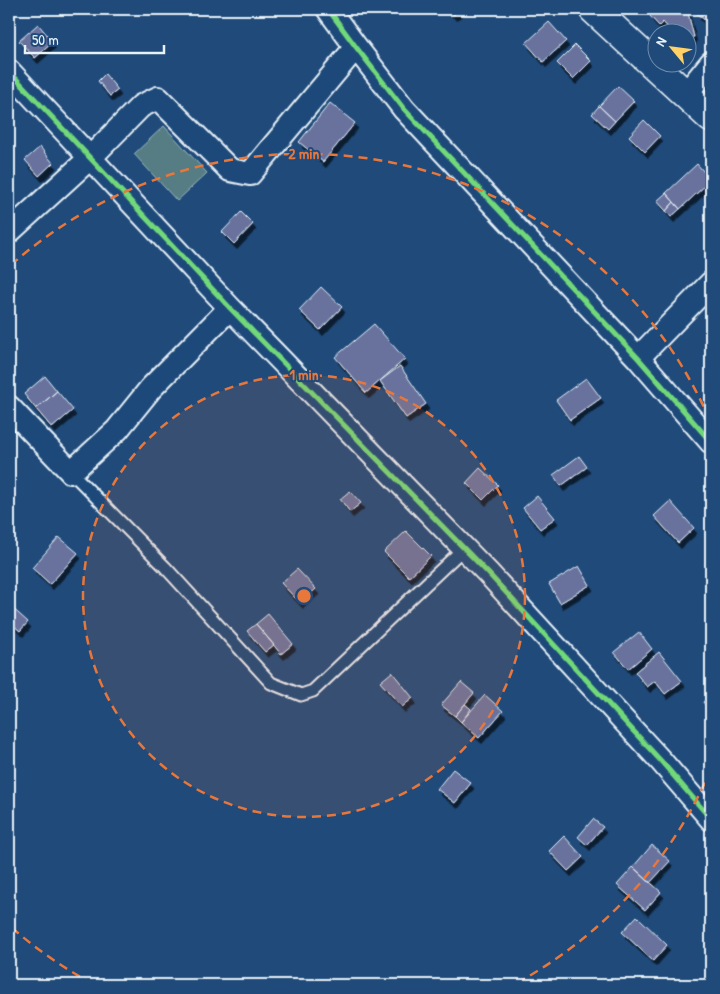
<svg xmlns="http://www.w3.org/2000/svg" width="720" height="994" font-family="'Patrick Hand',sans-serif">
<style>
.green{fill:#557d83;stroke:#9eb7be}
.building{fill:#67729d;stroke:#e8f1f8;filter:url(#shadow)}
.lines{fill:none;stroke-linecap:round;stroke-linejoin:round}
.lane-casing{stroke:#e8f1f8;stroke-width:15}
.street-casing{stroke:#e8f1f8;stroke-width:26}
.secondary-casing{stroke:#e8f1f8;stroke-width:31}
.lane{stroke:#1f4a7a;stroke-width:11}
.street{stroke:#1f4a7a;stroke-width:22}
.secondary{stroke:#1f4a7a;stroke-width:28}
.cycleway-casing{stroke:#1f4a7a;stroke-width:8}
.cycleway{stroke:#71d979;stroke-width:5}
.ring{fill:none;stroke:#e8773b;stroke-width:2.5;stroke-dasharray:9 6}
.centre{fill:#e8773b;stroke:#1f4a7a;stroke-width:2.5}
.ring-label{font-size:15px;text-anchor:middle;font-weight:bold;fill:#e8773b;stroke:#1f4a7a;stroke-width:4;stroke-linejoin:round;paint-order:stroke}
</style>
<defs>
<filter id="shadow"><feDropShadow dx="3" dy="5.5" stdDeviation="0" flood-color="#0009"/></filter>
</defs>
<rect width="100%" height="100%" fill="#1f4a7a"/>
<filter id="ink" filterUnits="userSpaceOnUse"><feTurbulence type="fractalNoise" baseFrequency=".02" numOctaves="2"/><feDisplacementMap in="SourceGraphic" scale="10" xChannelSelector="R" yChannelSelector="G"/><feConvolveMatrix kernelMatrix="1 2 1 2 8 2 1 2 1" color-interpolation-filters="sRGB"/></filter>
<g filter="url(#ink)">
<path class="green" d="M164 126 207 173 177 201 134 154Z"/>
<path class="building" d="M447 9H460L454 15Z
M648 9H687L694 37 688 38V32H672L663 22 659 26 650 16 652 12Z
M702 9H711V25L697 14Z
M549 22 566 41 543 62 526 43Z
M38 24 53 42 35 58 19 41Z
M575 45 591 61 573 79 557 63Z
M105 74 118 90 110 96 98 81Z
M618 86 634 101 615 121 599 106Z
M330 103 355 123 323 162 299 142Z
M599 106 615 121 608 129 592 114Z
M644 120 660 136 645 152 629 136Z
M40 147 53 163 39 176 25 160Z
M697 164 711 180 680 209 666 193Z
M666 193 674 202 666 211 657 201Z
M674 202 680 209 671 217 666 211Z
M241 212 253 224 234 244 222 232Z
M321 287 342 307 320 330 299 310Z
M374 324 405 359 366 393 335 357Z
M400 366 426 404 406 418 380 381Z
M45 376 57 391 36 409 24 394Z
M586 378 601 398 570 420 556 400Z
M57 391 73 410 52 428 36 409Z
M579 456 587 467 561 486 553 475Z
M480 468 498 485 483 500 466 483Z
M350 491 361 503 350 512 340 499Z
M537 496 555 518 540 529 523 508Z
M670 501 694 528 678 543 654 516Z
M406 531 431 556 409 577 384 552Z
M59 537 78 553 50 584 32 568Z
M579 566 590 585 560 603 549 584Z
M297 569 316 589 300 603 281 583Z
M9 605 28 622 20 631 9 621Z
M268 614 293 644 281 654 256 624Z
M256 624 274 645 265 652 247 631Z
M639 632 652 649 628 669 614 652Z
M659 652 682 681 665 694 655 681 647 687 635 672Z
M392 672 413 698 402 707 380 682Z
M461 682 474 693 455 716 441 705Z
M485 695 503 711 479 738 461 722Z
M711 695V713L703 702Z
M465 704 471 709 461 722 455 716Z
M453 769 471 783 455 803 437 789Z
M593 819 603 827 587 845 578 837Z
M564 836 583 857 568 871 549 851Z
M652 845 670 861 650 883 633 867Z
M633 867 661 892 645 910 617 885Z
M637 916 667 945 653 961 622 932Z"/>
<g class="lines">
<g class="lane-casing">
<path id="lane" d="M71 472 165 567 271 683 301 695 313 691 463 549"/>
</g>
<g class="street-casing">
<path id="street" d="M328 9 356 47 404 109 638 358 711 442
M9 71 230 308 488 573 661 761 711 819
M686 94 711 63
M9 232 90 158 141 106 158 98 230 170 250 174 356 47
M638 358 711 283
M9 407 71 472 117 430 151 388 230 308"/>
</g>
<g class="secondary-casing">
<path id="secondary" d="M593 9 711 118"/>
</g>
<use href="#lane" class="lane"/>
<use href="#street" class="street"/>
<use href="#secondary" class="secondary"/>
<g class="cycleway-casing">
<path id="cycleway" d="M328 9 356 47 404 109 638 358 711 442
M9 71 230 308 488 573 661 761 711 819"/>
</g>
<use href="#cycleway" class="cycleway"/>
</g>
</g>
<circle cx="304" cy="596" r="221" fill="#e8773b" fill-opacity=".12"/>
<g class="ring">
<circle cx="304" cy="596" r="221"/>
<path d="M711 769A442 442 0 0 1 515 984M93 984A442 442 0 0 1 11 927M11 265A442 442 0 0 1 711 423"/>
</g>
<circle cx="304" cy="596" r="8" class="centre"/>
<g class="ring-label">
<text x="304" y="159">2 min</text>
<text x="304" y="380">1 min</text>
</g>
<rect width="720" height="994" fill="none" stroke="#1f4a7a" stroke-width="30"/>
<rect x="15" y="15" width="690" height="964" fill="none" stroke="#e8f1f8" stroke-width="2" filter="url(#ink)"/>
<g transform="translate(672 48) rotate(299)"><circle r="24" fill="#1f4a7a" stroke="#6f8dac"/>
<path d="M0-4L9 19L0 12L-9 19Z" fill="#ffd166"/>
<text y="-8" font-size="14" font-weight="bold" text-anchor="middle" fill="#e8f1f8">N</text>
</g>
<path d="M25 45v8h139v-8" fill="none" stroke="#e8f1f8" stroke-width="2.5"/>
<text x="32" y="45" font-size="15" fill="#e8f1f8" stroke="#1f4a7a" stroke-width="4" paint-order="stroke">50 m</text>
</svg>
